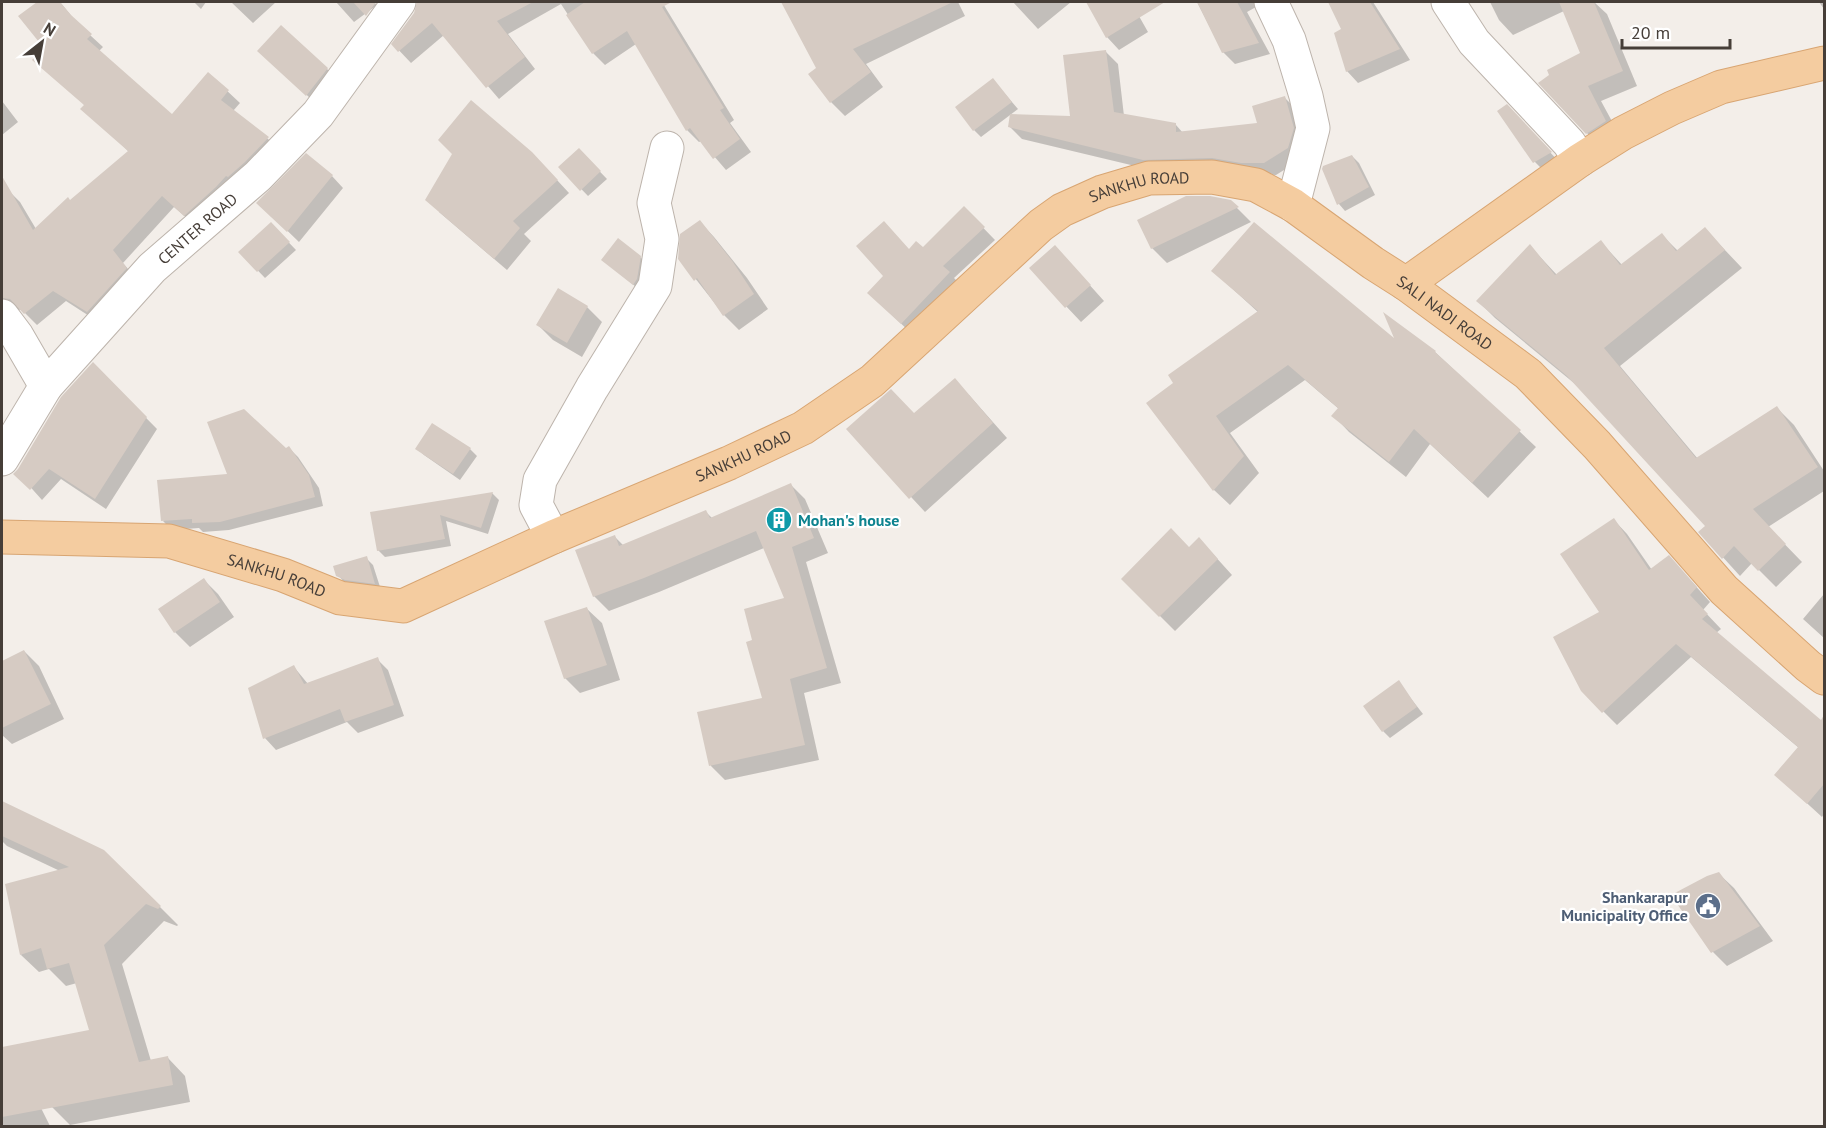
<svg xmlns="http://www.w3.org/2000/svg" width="1826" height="1128" font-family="'PT Sans',sans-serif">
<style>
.shadow{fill:#0003}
.building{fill:#d6cbc3}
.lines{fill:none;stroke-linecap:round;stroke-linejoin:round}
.minor-casing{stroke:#bdb4ac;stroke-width:35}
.major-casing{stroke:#d8a572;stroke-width:35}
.minor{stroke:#fff;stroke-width:33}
.major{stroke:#f4cca0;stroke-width:33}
.labels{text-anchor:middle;stroke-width:4.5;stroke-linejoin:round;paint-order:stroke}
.street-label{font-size:16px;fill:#463e38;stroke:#fff}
.culture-label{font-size:16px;font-weight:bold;fill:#0d838f;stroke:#fff;text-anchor:start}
.service-label{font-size:16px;font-weight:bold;fill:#4e5e75;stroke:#fff;text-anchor:end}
</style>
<rect width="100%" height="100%" fill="#f3eee9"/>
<path class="shadow" d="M40 2H60L78 24 103 47 99 51 172 116 209 74 240 103 233 111 268 139 280 150 196 226 174 207 123 263 138 281 100 323 66 301 37 325 22 310 12 309 2 314V194L8 190 20 202 36 229 129 152 85 106 21 16Z
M194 2H206L201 9Z
M231 2H276L253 23Z
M336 2H374L377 5 354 22Z
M419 2H601L605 8 616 2H662L734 120 730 123 751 152 726 170 701 141 699 142 687 130 636 44 605 65 593 53 561 4 508 34 535 69 499 99 444 35 411 63 393 44 416 14Z
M783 2H958L965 16 866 64 883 87 845 116 831 102 818 68Z
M1013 2H1071L1038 29Z
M1088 2H1131L1148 32 1119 50 1107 37Z
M1197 2H1265L1247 12 1270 54 1235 64 1223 52Z
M1330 2H1373L1410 60 1358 83 1347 71 1343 30Z
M1490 2H1567L1570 8 1587 2H1594L1607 14 1637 86 1601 101 1620 136 1601 148 1587 133 1581 54 1564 11 1513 35 1499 20Z
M1819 2H1824V9Z
M1106 52 1118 64 1124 116 1176 125 1183 133 1259 124 1284 97 1296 109 1300 160 1276 175 1156 171 1022 139 1010 127 1072 118Z
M274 65 327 69 342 83 322 109Z
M993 80 1018 109 981 137 974 130Z
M2 101 18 122 2 135Z
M1518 118 1562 165 1546 173 1535 162Z
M579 150 607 179 588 196 560 167Z
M1352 156 1359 163 1375 195 1345 211 1339 204 1323 169Z
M544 166 569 193 524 234 531 241 507 270 439 212Z
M332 176 343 188 299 242 270 214Z
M1230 201 1251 222 1167 263 1152 248Z
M964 208 995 240 954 278 961 285 913 335 869 293 910 250 923 249Z
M700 222 714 237 747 278 768 309 739 330 724 315 680 259Z
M271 224 296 250 265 278 240 252Z
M1705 229 1742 268 1620 366 1698 459 1777 408 1794 425 1824 471V491L1768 527 1802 562 1776 587 1752 563 1740 576 1700 532 1707 526 1580 388 1495 318 1478 301 1530 246 1557 275 1601 242 1623 266 1662 235 1678 251Z
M640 257 647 264 641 291 603 260Z
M1069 262 1104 301 1081 322 1031 269Z
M1213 271 1398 343 1387 316 1435 352 1536 447 1488 498 1430 444 1406 477 1349 432 1334 416 1339 409 1305 380 1230 433 1259 473 1230 505 1214 490 1148 403 1175 383 1259 313Z
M558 290 587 307 602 322 582 357 553 340 538 325Z
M93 364 157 429 106 509 61 479 42 500 17 472Z
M969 395 1007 438 925 512 848 429 915 415Z
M289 448 298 457 319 488 323 506 229 530 203 532 199 528 172 530 163 521 229 476Z
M417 448 470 449 477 456 460 480 424 455Z
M791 485 805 499 828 553 806 562 841 683 804 693 819 760 725 780 711 766 699 713 764 699 754 641 786 599 764 548 659 592 609 611 594 596 615 537 624 546 706 512 712 518Z
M492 493 499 500 488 534 446 521 451 546 385 557 378 550 371 513Z
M1614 520 1627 534 1652 570 1682 571 1710 602 1703 610 1721 629 1716 633 1824 725V814L1822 817 1776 775 1799 748 1691 657 1617 725 1603 711 1601 613Z
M1189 549 1213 554 1232 575 1175 631 1123 579Z
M366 558 373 565 381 590 345 583 338 575Z
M204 580 218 594 234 617 190 647 175 632Z
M1824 594V638L1803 619Z
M587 609 602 623 620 680 580 693 565 678Z
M24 651 39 666 64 719 12 744 2 735V662Z
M377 659 388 670 404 716 358 733 347 722 276 750 265 738 294 667 308 684Z
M1398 682 1423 714 1390 738 1383 731Z
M2 803 104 851 178 925 177 926 164 921 122 964 151 1061 168 1058 185 1076 190 1102 70 1125 52 1107 91 1031 77 983 66 986 49 969 39 972 21 955 60 871 7 846 2 841Z
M1719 874 1734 888 1773 941 1727 966 1713 952Z
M2 1049 21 1068 50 1126H2Z"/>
<path class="building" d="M37 2H60L71 15 92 34 87 39 172 114 208 72 229 90 221 100 269 137 245 162 228 177 226 176 216 187 184 216 162 196 113 250 127 268 87 312 53 291 24 314 10 299 2 298V176L33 230 68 197 70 200 128 151 80 109 84 105 32 60 43 47 18 16Z
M353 2H376L366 16Z
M417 2H533L497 21 525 57 486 88 432 23 398 52 391 44 414 13Z
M585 2H672L662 7 724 108 720 110 740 139 713 159 690 128 686 131 627 31 592 54 566 15Z
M781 2H953L853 49 871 72 830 103 808 74 816 68Z
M1086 2H1165L1106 38Z
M1197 2H1237L1259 43 1222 53Z
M1328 2H1370L1400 49 1346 72 1334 33 1341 29Z
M1559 2H1594L1623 71 1588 86 1606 121 1586 134 1538 83 1549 75 1547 70 1580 53Z
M281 25 328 68 306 96 257 51Z
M1106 50 1114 112 1176 123V132L1257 123 1252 106 1285 96 1294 128 1288 148 1264 163H1241L1212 158 1143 160 1008 127 1010 114 1070 116 1063 55Z
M993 78 1012 102 973 131 955 107Z
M471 100 532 152 558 180 513 221 520 228 494 259 425 200 452 154 438 140Z
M1507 104 1552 152 1533 163 1497 111Z
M579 148 601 171 580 191 558 167Z
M306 153 333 175 287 232 256 203Z
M1352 155 1369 187 1337 205 1322 169 1323 166Z
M1186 196H1210L1231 200 1239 207 1151 249 1137 220Z
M964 206 985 227 943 266 950 272 901 324 867 293 883 276 856 246 884 221 909 249 916 241 923 247Z
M700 220 733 262 754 294 723 316 697 278 694 281 678 259 680 234Z
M271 222 290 242 257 272 238 252Z
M1254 222 1394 338 1383 312 1436 351 1435 352 1521 430 1472 483 1414 429 1389 462 1331 416 1338 408 1288 365 1216 416 1244 456 1213 491 1146 403 1173 383 1168 375 1258 311 1211 271Z
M1705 227 1725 250 1604 348 1696 458 1777 406 1818 467 1753 509 1786 544 1758 571 1734 546 1722 559 1698 532 1705 526 1567 376 1476 301 1530 244 1555 275 1601 240 1620 265 1662 233 1676 251Z
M618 238 641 256 637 279 633 285 601 260Z
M1055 245 1091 285 1065 308 1029 268Z
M558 288 588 306 567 343 536 325Z
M93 362 147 417 95 499 49 469 30 490 13 474 18 469 61 397Z
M955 378 993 423 909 499 846 429 891 389 914 413Z
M244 409 286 448 289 446 309 475 315 497 220 522 192 523V519L161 521 157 480 227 474 207 422Z
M432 423 471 448 453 474 415 449Z
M791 483 814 538 792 547 827 668 790 679 805 745 709 766 697 712 762 698 746 642 752 640 744 609 784 598 756 531 644 578 593 597 575 550 615 535 619 546 706 510 710 518Z
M493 492 481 528 440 515 445 539 377 551 370 512Z
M1614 518 1649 570 1669 555 1697 587 1690 595 1708 614 1702 619 1821 720 1824 715V784L1807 804 1774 775 1798 747 1676 644 1602 713 1581 691 1553 637 1599 612 1560 554Z
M1171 528 1189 547 1199 537 1218 559 1159 617 1121 579Z
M367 556 375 584 345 580 336 576 333 566Z
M204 578 220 602 174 633 158 609Z
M587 607 607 665 564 679 544 621Z
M24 650 51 704 2 728V661Z
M378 657 394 705 345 722 340 709 263 739 248 688 294 665 304 684Z
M1399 680 1417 707 1382 732 1363 706Z
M2 801 104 850 161 906 158 909 146 904 104 945 139 1062 168 1056 173 1085 2 1117V1047L89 1030 69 963 47 969 41 948 20 955 5 884 69 867 2 836Z
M1719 872 1760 926 1711 953 1671 895 1707 876Z"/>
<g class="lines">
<g class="minor-casing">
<g id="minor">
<path d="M1271 2 1289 40 1306 96 1313 128 1293 205"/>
<path d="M1448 2 1474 42 1569 143 1580 160"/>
<path d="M2 316 17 336 46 386"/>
<path id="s1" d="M2 459 46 386 152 268 258 176 318 114 399 2"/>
<path d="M553 537 536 505 540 480 592 388 655 286 662 239 654 203 667 148"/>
</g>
</g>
<g class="major-casing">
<g id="major">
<path d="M1406 284 1580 160 1623 133 1672 108 1721 87 1824 63"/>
<path id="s2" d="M2 537 169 541 283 575 340 598 403 606 553 537 729 463 803 428 872 381 1041 225 1062 210 1102 192 1149 178 1212 177 1256 185 1293 205 1373 263 1406 284 1528 374 1597 445 1724 590 1808 666 1824 678"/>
</g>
</g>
<use href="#minor" class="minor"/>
<use href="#major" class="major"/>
</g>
<defs>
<g id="building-disc" transform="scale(1.35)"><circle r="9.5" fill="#0f9aa8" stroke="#fff"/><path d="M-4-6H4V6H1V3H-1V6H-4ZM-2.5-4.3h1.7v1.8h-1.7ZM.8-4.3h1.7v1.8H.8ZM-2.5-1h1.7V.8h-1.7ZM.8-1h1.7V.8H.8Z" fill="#fff"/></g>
<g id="civic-disc" transform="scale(1.35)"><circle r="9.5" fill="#5c6f8a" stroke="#fff"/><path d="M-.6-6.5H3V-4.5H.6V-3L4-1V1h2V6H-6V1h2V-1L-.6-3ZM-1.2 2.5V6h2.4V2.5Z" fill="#fff"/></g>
</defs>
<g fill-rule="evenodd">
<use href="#building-disc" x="779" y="520"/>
<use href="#civic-disc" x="1708" y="906"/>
</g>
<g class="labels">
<g class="street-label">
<text dy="6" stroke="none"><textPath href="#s2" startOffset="1270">SANKHU ROAD</textPath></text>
<text dy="6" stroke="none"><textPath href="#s1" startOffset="304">CENTER ROAD</textPath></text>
<text dy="6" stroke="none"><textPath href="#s2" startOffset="1617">SALI NADI ROAD</textPath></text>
<text dy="6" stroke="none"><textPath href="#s2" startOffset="783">SANKHU ROAD</textPath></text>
<text dy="6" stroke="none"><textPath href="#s2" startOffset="280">SANKHU ROAD</textPath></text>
</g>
<g class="culture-label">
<text x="798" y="526">Mohan's house</text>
</g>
<g class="service-label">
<text x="1688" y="903">Shankarapur<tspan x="1688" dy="18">Municipality Office</tspan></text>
</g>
</g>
<rect width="1826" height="1128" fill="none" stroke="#463e38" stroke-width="6"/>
<g transform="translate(42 42) rotate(31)" stroke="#ffffff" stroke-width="4.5" paint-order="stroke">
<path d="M0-4.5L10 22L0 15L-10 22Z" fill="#463e38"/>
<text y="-9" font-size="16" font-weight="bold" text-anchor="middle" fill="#463e38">N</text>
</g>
<path d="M1622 39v9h108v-9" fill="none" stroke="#463e38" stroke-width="3"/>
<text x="1631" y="39" font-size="18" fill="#463e38" stroke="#ffffff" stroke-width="4.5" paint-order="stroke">20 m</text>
</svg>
